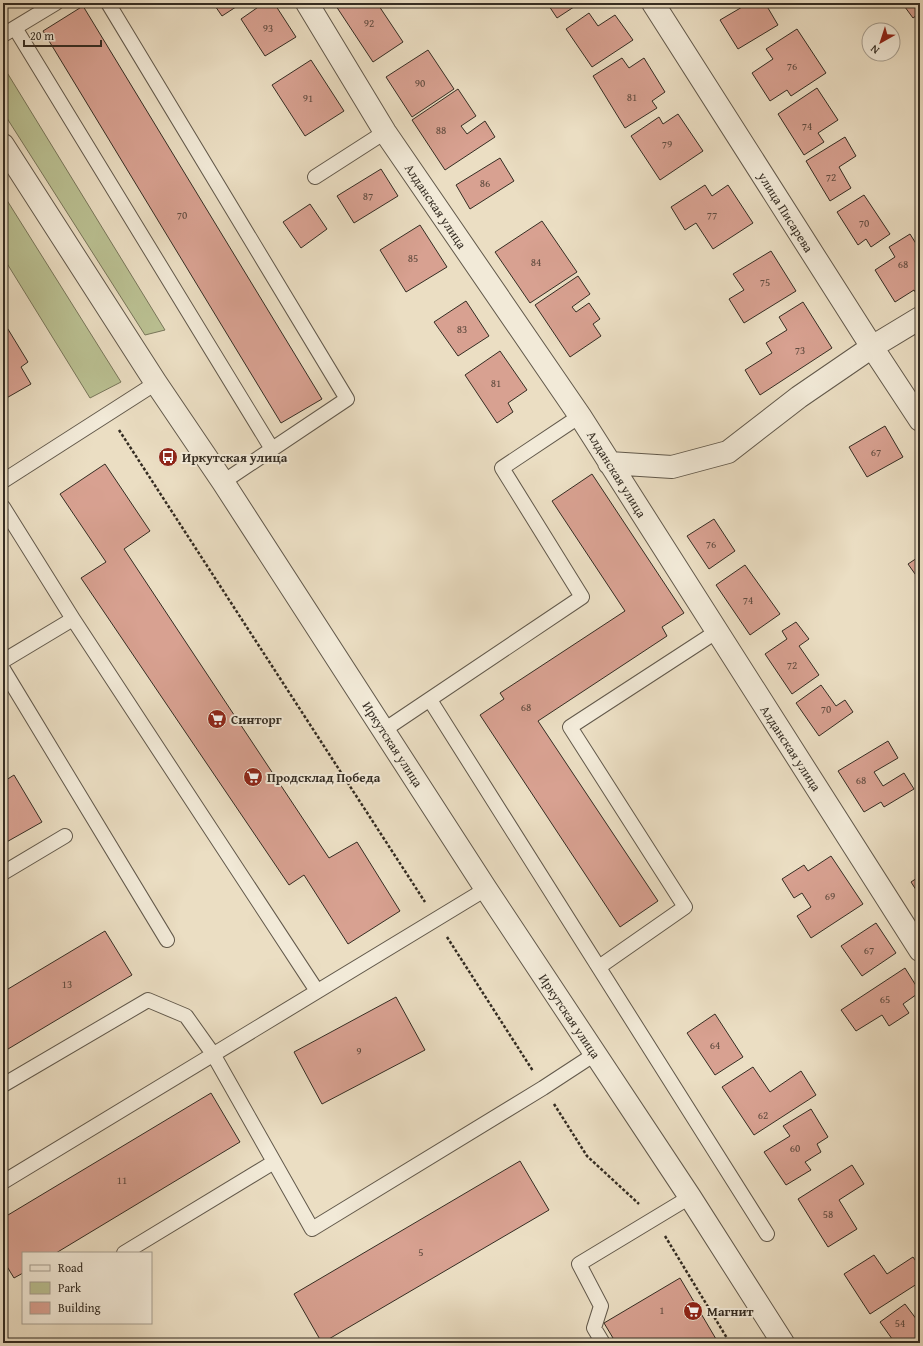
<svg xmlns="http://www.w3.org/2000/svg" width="923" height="1346" font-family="'Gentium Book Plus',serif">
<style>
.green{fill:#bac092;stroke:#78765a}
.building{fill:#d8a191;stroke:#352d23}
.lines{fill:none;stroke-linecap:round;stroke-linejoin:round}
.lane-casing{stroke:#62594b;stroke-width:16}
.street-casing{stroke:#62594b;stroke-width:24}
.path{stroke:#352d23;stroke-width:2.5;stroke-dasharray:3 2;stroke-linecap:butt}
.lane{stroke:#f2ead8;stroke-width:14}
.street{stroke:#f2ead8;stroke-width:22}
.labels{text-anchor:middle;stroke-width:4;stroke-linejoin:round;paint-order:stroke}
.number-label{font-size:11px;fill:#5e4a3e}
.street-label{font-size:13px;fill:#352d23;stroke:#f2ead8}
.poi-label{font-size:13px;font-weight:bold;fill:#352d23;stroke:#f2ead8;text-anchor:start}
</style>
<rect width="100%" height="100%" fill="#ebdec3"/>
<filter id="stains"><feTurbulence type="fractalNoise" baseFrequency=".005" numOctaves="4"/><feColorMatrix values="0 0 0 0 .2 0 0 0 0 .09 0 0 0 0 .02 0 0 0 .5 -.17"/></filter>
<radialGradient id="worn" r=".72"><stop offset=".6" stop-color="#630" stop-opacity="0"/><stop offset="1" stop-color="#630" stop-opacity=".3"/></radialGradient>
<path class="green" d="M3 66 165 330 145 335 3 112Z
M3 194 121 382 90 398 3 257Z"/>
<path class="building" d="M213 3H242L222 16Z
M264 3H274L296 37 265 56 241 19Z
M334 3H377L403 42 373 62Z
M547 3H580L557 18Z
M749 3H765L778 25 738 49 720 20Z
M902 3H920V13L913 18Z
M83 6 322 399 281 423 43 31Z
M589 13 598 26 615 15 633 40 592 67 566 29Z
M797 29 826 73 791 96 787 90 770 101 752 73 773 59 766 49Z
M428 50 454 89 412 117 386 77Z
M622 58 629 68 644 58 665 92 652 101 657 108 625 128 593 76Z
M311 60 344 111 305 136 272 85Z
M817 88 838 120 818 133 824 142 804 155 778 114Z
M458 89 476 116 461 126 467 134 485 121 495 137 445 170 412 120Z
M678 114 703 151 660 180 631 136 659 117 663 124Z
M845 137 856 156 839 167 851 188 830 201 806 161Z
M500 158 514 181 470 209 456 185Z
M381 169 398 196 354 223 337 196Z
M705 185 712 196 728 185 753 223 713 249 696 223 685 230 671 207Z
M864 195 890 234 871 247 866 239 858 245 837 212Z
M310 204 327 229 301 248 283 222Z
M542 221 577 272 530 303 495 252Z
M420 225 447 267 406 292 380 250Z
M910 234 920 250V296L918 297 914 290 895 302 875 270 895 257 889 247Z
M771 251 796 291 744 323 729 299 744 290 733 274Z
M578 276 590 294 572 307 576 312 589 303 600 319 593 324 601 336 570 357 535 305Z
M466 301 489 336 458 356 434 322Z
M803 302 832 348 760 395 745 370 772 353 766 343 787 330 779 317Z
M3 321 28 362 21 367 31 384 3 400Z
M500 351 527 390 508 403 513 412 497 423 465 375Z
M885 426 903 457 867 477 849 447Z
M105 464 150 531 124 549 329 858 357 842 400 911 348 944 304 875 289 885 81 578 106 562 60 494Z
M592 474 684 613 662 627 667 636 538 721 658 901 620 927 480 715 504 699 500 693 625 611 552 501Z
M714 519 735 551 709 569 687 536Z
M920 556V581L908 564Z
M745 565 780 614 750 635 716 585Z
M796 622 809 639 799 646 819 675 792 694 765 654 787 639 782 631Z
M821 685 836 706 845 700 853 712 819 736 796 703Z
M888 741 898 758 874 772 883 786 904 773 914 789 884 807 881 802 864 812 838 771Z
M14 775 42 822 3 844V782Z
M831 856 863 904 811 938 797 916 811 907 802 893 794 898 782 879 804 865 808 871Z
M920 876V896L911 882Z
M876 923 896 953 862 976 841 946Z
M105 931 132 975 3 1052V992Z
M905 968 920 992 903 1004 909 1013 889 1026 882 1015 856 1031 841 1010Z
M396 997 425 1050 322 1104 294 1052Z
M715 1014 743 1057 715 1075 687 1033Z
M753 1067 770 1092 801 1071 816 1095 754 1135 722 1087Z
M211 1093 240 1142 56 1253H23V1273L14 1278 3 1260V1218Z
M811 1109 828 1137 817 1144 821 1152 805 1162 811 1170 786 1185 764 1152 790 1136 783 1126Z
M520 1161 549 1210 322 1343 294 1294Z
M852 1165 864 1184 839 1200 857 1229 828 1247 798 1199Z
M874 1255 887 1274 913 1257 920 1267V1282L870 1314 844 1274Z
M680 1278 716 1339 709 1343H616L604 1323Z
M905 1304 920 1324V1343H895L880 1322Z"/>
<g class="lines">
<g class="lane-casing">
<path id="lane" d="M108 3 347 399 223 482
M15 28 272 449
M3 35 56 3
M315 177 385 132
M3 481 156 383
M3 507 73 619 317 991
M3 661 73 619
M3 669 167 940
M430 700 767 1234
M384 730 582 597 502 468 580 416
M3 873 65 836
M599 967 685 907 570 727 716 632
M3 1085 148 1000 186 1016 213 1054 312 1229 543 1088 595 1054
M3 1182 486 889
M124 1253 274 1162
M603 1343 594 1328 601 1306 579 1264 690 1197"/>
</g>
<g class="street-casing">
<path id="street" d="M307 3 385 132 580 416 920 950
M653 3 872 347 920 420
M3 145 156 383 223 482 486 889 690 1197 783 1343
M609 463 672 467 728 452 799 397 872 347 920 318"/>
</g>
<path class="path" d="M119 430 425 902
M447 937 533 1071
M554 1104 587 1156 639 1204
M665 1236 730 1343"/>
<use href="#lane" class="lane"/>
<use href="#street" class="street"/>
</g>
<defs>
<g id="bus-disc" transform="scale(1)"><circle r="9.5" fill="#8f2418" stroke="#f2ead8"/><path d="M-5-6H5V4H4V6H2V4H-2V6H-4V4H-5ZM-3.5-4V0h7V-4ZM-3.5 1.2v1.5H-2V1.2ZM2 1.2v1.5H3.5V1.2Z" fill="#fff"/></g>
<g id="supermarket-disc" transform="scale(1)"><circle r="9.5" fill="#8f2418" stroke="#f2ead8"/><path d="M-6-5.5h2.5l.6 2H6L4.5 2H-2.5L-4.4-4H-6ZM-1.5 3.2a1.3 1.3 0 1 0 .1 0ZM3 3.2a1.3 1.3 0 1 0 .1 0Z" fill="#fff"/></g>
</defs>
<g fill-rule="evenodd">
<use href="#bus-disc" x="168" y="457"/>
<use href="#supermarket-disc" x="217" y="719"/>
<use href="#supermarket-disc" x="253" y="777"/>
<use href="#supermarket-disc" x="693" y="1311"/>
</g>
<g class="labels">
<g class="number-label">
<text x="369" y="27">92</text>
<text x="268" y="32">93</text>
<text x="792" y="70">76</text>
<text x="420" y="87">90</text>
<text x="632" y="101">81</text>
<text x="308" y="102">91</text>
<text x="807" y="130">74</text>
<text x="441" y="134">88</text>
<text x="667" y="148">79</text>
<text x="831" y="181">72</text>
<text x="485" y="187">86</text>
<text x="368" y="200">87</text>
<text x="182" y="219">70</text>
<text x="712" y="219">77</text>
<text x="864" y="227">70</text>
<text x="413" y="262">85</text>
<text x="536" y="266">84</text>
<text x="903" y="268">68</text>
<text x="765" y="286">75</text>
<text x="462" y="333">83</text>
<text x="800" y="354">73</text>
<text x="496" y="387">81</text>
<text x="876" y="456">67</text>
<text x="711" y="548">76</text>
<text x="748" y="604">74</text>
<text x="792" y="669">72</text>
<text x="526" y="711">68</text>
<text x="826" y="713">70</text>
<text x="861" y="784">68</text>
<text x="830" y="900">69</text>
<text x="869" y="954">67</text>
<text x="67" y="988">13</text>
<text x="885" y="1003">65</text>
<text x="715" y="1049">64</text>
<text x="359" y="1055">9</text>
<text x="763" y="1119">62</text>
<text x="795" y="1152">60</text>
<text x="122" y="1184">11</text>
<text x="828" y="1218">58</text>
<text x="421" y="1256">5</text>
<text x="662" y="1314">1</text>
<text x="900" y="1327">54</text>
</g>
<g class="street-label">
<text transform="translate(436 206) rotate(56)" y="5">Алданская улица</text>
<text transform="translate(786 212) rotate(58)" y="5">улица Писарева</text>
<text transform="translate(617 474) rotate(58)" y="5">Алданская улица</text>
<text transform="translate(393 744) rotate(57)" y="5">Иркутская улица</text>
<text transform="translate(791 748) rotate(57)" y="5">Алданская улица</text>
<text transform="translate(570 1016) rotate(56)" y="5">Иркутская улица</text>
</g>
<g class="poi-label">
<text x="182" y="462">Иркутская улица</text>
<text x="231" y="724">Синторг</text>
<text x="267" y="782">Продсклад Победа</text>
<text x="707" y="1316">Магнит</text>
</g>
</g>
<rect width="923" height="1346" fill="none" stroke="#ebdec3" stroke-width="16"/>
<rect x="4" y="4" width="915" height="1338" fill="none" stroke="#352d23" stroke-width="2"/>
<rect x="8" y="8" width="907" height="1330" fill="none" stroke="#352d23"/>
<rect x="22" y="1252" width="130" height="72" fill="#f2ead8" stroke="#a69e90"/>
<rect x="30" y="1265" width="20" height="6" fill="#f2ead8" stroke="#a69e90"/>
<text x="58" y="1272" font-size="12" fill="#352d23">Road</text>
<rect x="30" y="1282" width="20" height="12" fill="#bac092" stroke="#a69e90"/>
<text x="58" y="1292" font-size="12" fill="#352d23">Park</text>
<rect x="30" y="1302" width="20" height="12" fill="#d8a191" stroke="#a69e90"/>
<text x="58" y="1312" font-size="12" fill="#352d23">Building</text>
<g transform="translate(881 42) rotate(219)"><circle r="19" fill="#f2ead8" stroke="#a69e90"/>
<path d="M0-3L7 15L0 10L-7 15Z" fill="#8f2418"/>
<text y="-6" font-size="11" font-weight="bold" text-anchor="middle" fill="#352d23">N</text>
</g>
<path d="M24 40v6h77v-6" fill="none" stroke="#352d23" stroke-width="2"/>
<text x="30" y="40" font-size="12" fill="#352d23" stroke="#f2ead8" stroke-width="3" paint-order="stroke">20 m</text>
<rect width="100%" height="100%" filter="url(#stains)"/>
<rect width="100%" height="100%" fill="url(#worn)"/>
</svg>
